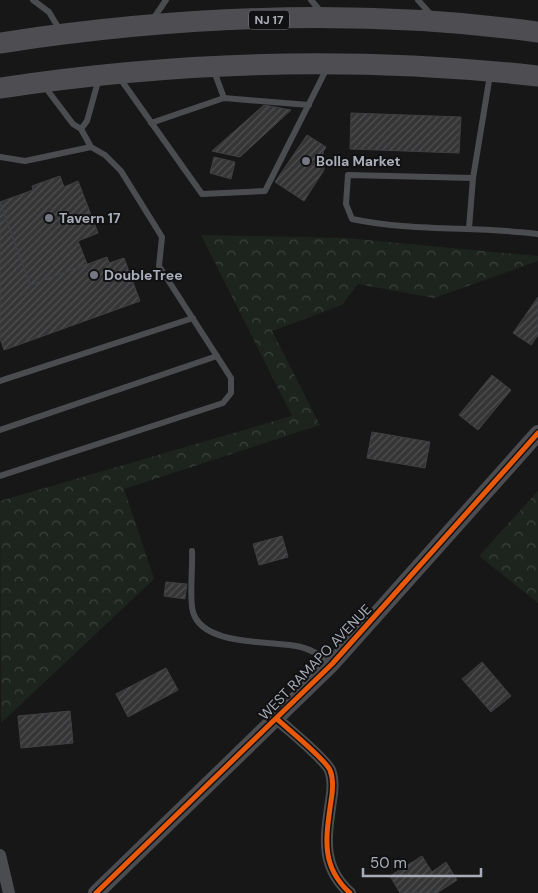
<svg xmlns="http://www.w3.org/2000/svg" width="538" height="893" font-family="'DM Sans',sans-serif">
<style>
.forest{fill:url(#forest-crowns)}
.building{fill:url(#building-hatch);stroke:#3f4043}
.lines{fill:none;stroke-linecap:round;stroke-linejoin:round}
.service{stroke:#4b4c50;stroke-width:6}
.minor{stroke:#4b4c50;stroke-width:12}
.tertiary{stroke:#4b4c50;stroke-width:16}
.trunk{stroke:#4e4e52;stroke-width:21}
.cycleway-casing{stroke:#111113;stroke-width:8}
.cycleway{stroke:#e8590c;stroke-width:5}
.poi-dot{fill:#757880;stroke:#111113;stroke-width:2}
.labels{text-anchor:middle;stroke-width:4;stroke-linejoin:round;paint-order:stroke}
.shield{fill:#111113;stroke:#7b7e86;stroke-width:1}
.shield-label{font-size:12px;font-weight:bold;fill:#a8adb8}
.poi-label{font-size:14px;font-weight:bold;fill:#a8adb8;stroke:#111113;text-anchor:start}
.street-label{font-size:14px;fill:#a8adb8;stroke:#111113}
</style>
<defs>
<pattern id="forest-crowns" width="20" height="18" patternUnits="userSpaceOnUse" patternTransform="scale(1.25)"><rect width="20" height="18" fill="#1d241e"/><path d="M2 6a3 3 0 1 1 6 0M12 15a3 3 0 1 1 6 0" fill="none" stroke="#3b413d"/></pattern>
<pattern id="building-hatch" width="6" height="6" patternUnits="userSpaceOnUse" patternTransform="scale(1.25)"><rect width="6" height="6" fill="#353536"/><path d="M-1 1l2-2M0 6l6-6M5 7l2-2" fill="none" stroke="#4f5051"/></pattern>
</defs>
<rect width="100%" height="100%" fill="#171717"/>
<path class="forest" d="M201 235 346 238 538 256V261L434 298 358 284 342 305 272 331 320 425 124 489 154 579 1 723 0 501 292 416Z
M538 491V603L479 556Z"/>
<path class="building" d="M264 105 291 110 240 157 212 151Z
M351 113 461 117 459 153 350 149Z
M307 135 326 147 323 152 324 170 304 201 275 182Z
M214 157 235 162 231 179 210 173Z
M60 176 64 187 78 181 98 233 78 241 87 264 30 285 0 202 33 190 32 186Z
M0 202 30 285 107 257 109 263 124 258 140 301 4 350 0 338Z
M538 297V335L531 345 513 333Z
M492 375 511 390 478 430 459 415Z
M372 432 430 442 425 468 367 458Z
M282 536 288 557 259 565 253 544Z
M166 582 187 584 185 599 164 596Z
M482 662 511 696 491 712 462 679Z
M166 668 178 690 128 717 116 694Z
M70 711 73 743 21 748 18 716Z
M422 856 432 872 446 862 457 880 437 893H400L390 876Z"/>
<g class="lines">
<path class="service" d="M33 0 49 12 61 32
M311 0 322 13
M418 0 433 17
M153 19 166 0
M214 71 224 98
M490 75 473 178 348 175 346 204 352 219C413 232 477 226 538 234
M119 77 202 194 265 191 327 68
M45 87 73 124 81 129 87 121 99 78
M151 123 224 98 309 105
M0 157 25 161 91 147
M469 228 473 178
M0 381 193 318
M0 430 217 356
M0 476 223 403 231 393V378L159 266 162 237 121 171 105 155 91 147 81 129
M192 551C193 566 189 599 193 612 203 647 272 640 301 647 312 650 322 656 331 663"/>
<path class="minor" d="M277 719C289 730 324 758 330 770 334 780 333 790 331 801 326 837 320 866 350 893
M0 855 9 893"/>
<path class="tertiary" d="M96 893 332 664 538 433"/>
<path class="trunk" d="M0 43C176 16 361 8 538 32
M0 88C178 61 359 56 538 76"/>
<g class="cycleway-casing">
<path id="cycleway" d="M277 719C289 730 324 758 330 770 334 780 333 790 331 801 326 837 320 866 350 893
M96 893 332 664 538 433"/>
</g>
<use href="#cycleway" class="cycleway"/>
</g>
<g class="poi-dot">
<circle cx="306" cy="161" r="5"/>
<circle cx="49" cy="218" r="5"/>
<circle cx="94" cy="275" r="5"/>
</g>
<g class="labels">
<rect class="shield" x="249" y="10.5" width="40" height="19" rx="4"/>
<g class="shield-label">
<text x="269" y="24">NJ 17</text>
</g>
<g class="poi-label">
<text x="316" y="166">Bolla Market</text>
<text x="59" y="223">Tavern 17</text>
<text x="104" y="280">DoubleTree</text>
</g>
<g class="street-label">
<text transform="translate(315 662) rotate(-46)" y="5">WEST RAMAPO AVENUE</text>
</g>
</g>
<path d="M363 868v8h118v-8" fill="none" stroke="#a8adb8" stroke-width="2.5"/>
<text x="370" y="868" font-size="15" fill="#a8adb8" stroke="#111113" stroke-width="4" paint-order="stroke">50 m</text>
</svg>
